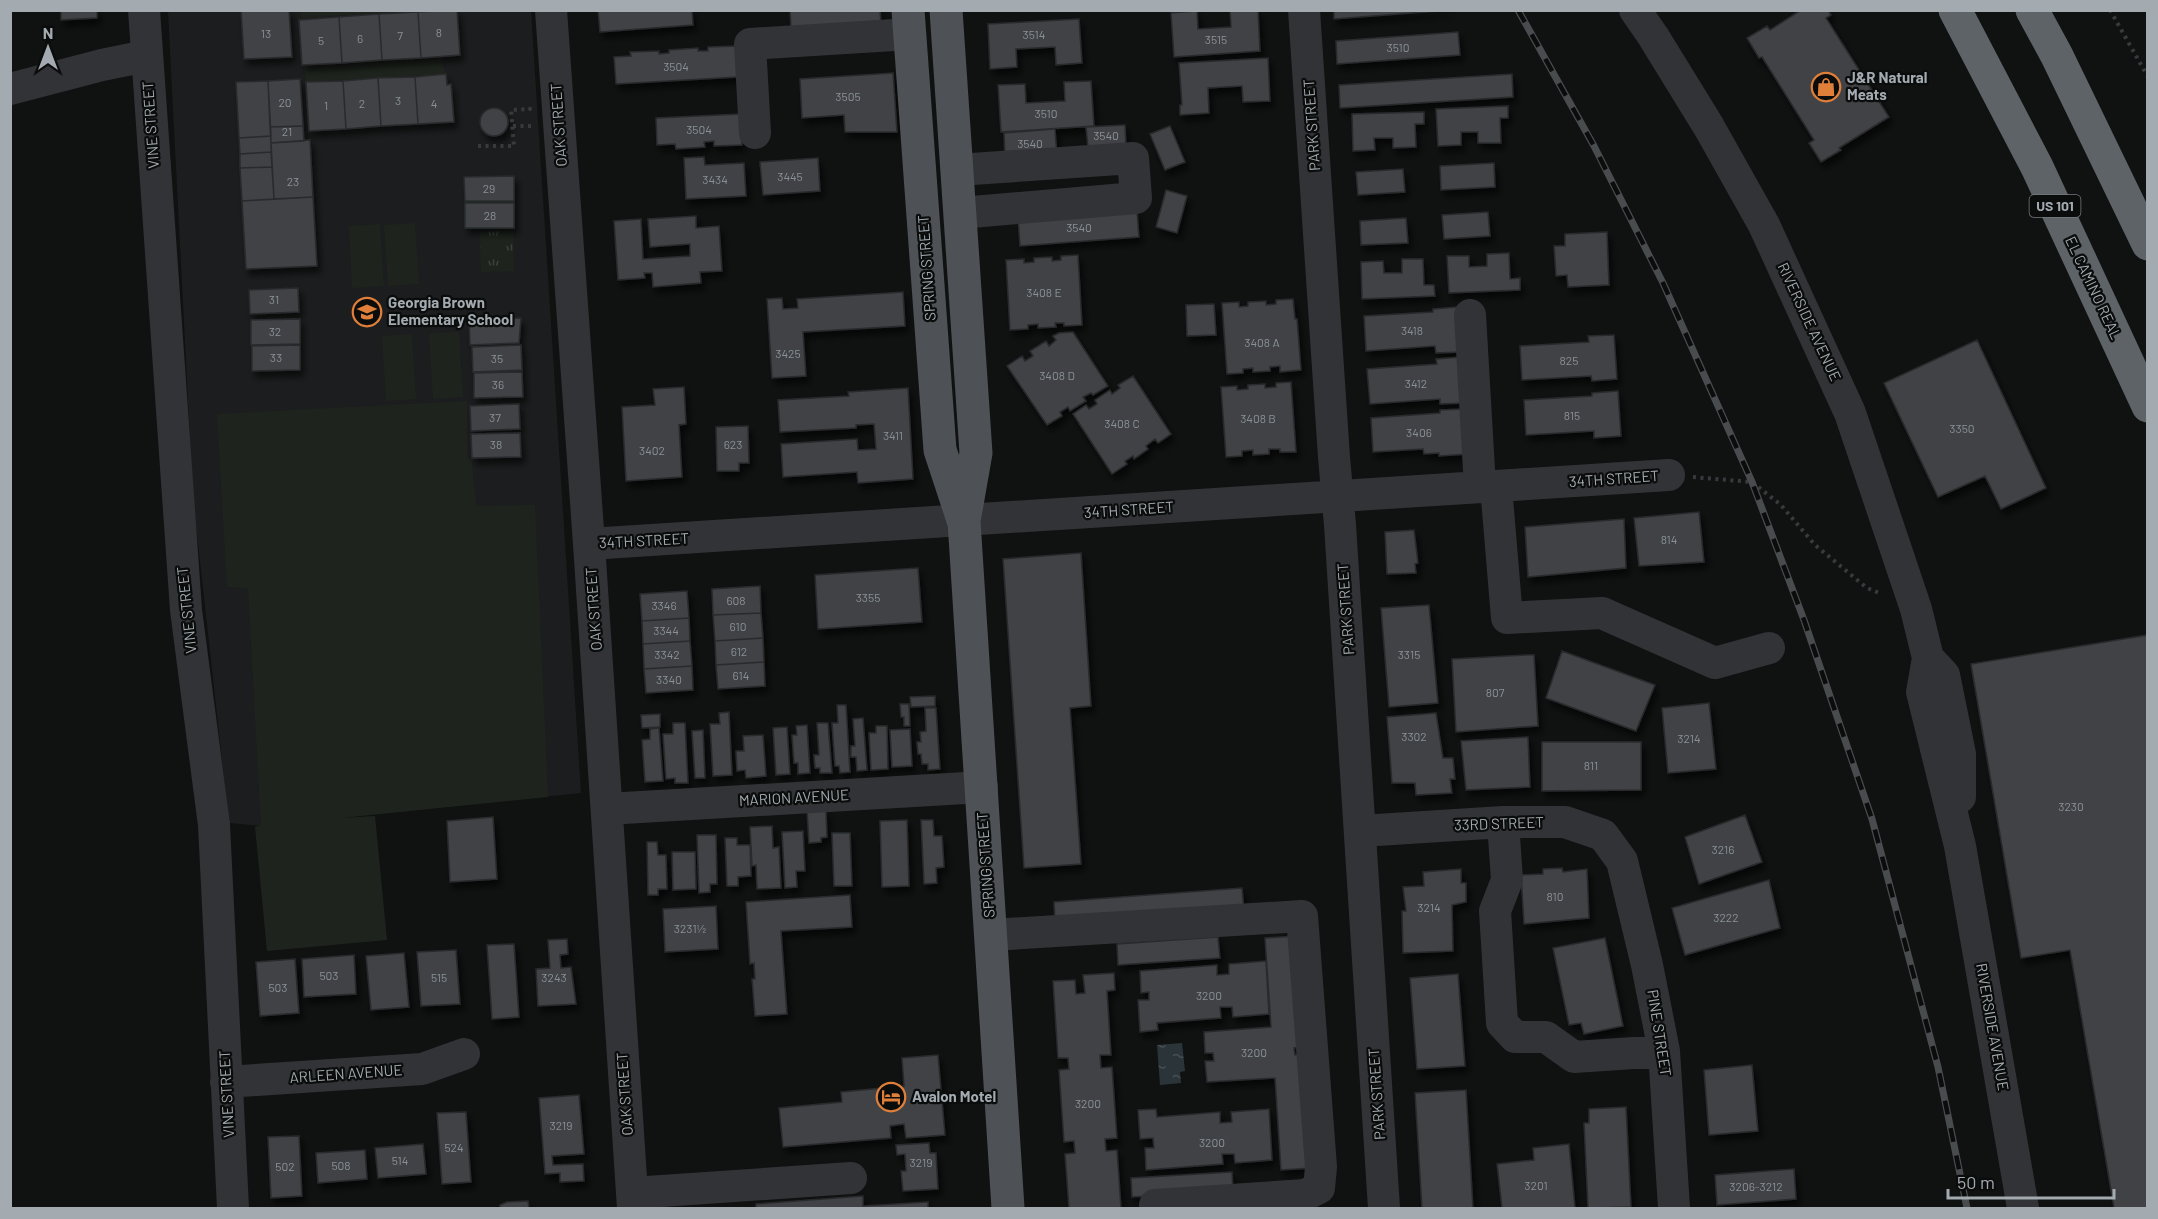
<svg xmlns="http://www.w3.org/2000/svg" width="2158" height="1219" font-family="Barlow,sans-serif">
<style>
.built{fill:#1c1d1e}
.green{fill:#1e241d}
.park{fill:url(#park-tufts)}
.water{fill:url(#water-ripples)}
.building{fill:#3f4244;stroke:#2a2b2d;stroke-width:1.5;filter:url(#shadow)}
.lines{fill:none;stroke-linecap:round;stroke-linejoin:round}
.path{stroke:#383b3d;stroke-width:4;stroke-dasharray:3 4.5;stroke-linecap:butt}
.minor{stroke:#323336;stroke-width:32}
.major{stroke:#4e5155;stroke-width:33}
.highway{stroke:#5e6367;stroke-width:33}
.rail-casing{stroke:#494c4f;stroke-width:7}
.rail{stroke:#0b0c0c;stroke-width:4.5;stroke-dasharray:14;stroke-linecap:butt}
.labels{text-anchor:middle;stroke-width:4.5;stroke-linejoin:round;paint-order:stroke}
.number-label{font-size:12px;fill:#8a9196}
.shield{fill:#0b0c0c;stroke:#757b80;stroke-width:1.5}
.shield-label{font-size:14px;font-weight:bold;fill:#a3abb1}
.poi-label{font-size:15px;font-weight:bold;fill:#a3abb1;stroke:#0b0c0c;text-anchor:start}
.street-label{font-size:15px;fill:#a3abb1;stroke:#0b0c0c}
</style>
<defs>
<pattern id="park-tufts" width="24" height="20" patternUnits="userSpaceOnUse" patternTransform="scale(1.5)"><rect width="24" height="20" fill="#1e241d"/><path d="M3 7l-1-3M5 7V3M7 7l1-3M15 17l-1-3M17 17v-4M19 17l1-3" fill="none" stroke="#3c413b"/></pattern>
<pattern id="water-ripples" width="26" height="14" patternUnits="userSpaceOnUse" patternTransform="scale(1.5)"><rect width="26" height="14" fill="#2b3539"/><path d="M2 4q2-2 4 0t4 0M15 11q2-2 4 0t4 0" fill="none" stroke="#475053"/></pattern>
<filter id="shadow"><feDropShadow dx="3.5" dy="6" stdDeviation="3" flood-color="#0009"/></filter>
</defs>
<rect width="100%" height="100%" fill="#101111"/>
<path class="built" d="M168 11H531L581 793 261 826 229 823 193 498Z"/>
<path class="green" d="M301 11V10L412 11 301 18Z
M440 58 446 74 306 82 304 66Z
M415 223 419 284 388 286 384 225Z
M380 224 384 286 352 288 349 226Z
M459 332 463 397 433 399 429 333Z
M412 334 416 399 386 401 382 336Z
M467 401V457L472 461 476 506 535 505 548 797 341 818 375 816 387 940 267 951 255 827 261 825 248 588 227 587 217 414Z"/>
<path class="park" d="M513 231 514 271 481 272 480 232Z"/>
<path class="water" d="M1182 1043 1185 1071 1180 1072 1181 1083 1160 1085 1157 1045Z"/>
<path class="building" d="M61 10H97V18L61 20Z
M241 10H289L292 57 244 59Z
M457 10 460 55 421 58 418 12Z
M598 10H692L693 25 600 32Z
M790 10H880L881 23 791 29Z
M1230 10H1258L1260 51 1174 57 1171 13 1197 11 1198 29 1231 27Z
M1334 10H1451L1334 19Z
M1801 10H1828L1831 15 1826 18 1889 117 1839 148 1841 150 1821 162 1809 143 1814 140 1762 57 1759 58 1747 38 1767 26 1770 30Z
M418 12 421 58 382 60 379 14Z
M379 14 382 60 342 63 339 17Z
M339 17 342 63 302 65 299 20Z
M1079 19 1082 63 1056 65 1055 47 1016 49 1017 67 990 69 988 24Z
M1458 32 1460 55 1337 64 1336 41Z
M737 46 738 77 616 84 614 57 631 56 630 52 659 51V54L669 53V50L698 48V51H708V47Z
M1268 58 1270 101 1243 102 1242 86 1208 88 1209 113 1180 115V105H1182L1179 63Z
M893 73 897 132H845L844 115 802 118 800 79Z
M446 74 447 85 451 84 454 122 418 124 415 77Z
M1512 74 1513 97 1340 108 1339 85Z
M415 77 418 124 381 126 378 78Z
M378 78 381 126 346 129 343 81Z
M300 79 303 126 270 127 268 81Z
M268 81 271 136 239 138 236 82Z
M343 81 346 129 309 131 306 82Z
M1091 81 1094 126 1001 132 998 85 1025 84 1026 103 1065 101 1064 82Z
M1508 106V118H1500L1501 143H1478V132H1461V145L1438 146 1436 109Z
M480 122a14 14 0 1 1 28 0a14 14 0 1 1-28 0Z
M1424 112V124H1415L1416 147 1393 148V138H1374L1375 150 1353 151 1352 114Z
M740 114 742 145 714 146V141L704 142 705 147 676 149 675 144 657 145 656 118Z
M1125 125 1126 146 1088 148 1086 127Z
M303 126 304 141 271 143 270 127Z
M1170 126 1185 162 1165 170 1150 134Z
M1055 129 1057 156 1005 160 1004 133Z
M271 136V152L240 154 239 138Z
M310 140 313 197 274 199 271 143Z
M271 152 272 167 240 168V154Z
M704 157 705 165 744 163 746 196 686 199 684 158Z
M818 158 820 191 763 195 760 162Z
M1494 163 1495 187 1441 190 1440 166Z
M272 167 274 199 242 201 240 168Z
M1403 169 1405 192 1358 195 1356 172Z
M514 176V201H465L464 177Z
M1166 190 1187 196 1177 233 1156 227Z
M313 197 317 266 246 269 242 201Z
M465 203H514V228H465Z
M1137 211 1139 237 1020 246 1018 218Z
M1488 212 1490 236 1444 239 1442 215Z
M696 216V228L719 226 722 271 700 272 701 283 653 287 652 273H644L645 278 618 280 614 221 641 219 643 259 690 256V244L650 247 648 219Z
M1406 218 1408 243 1361 245 1360 221Z
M1607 232 1609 285 1568 287 1567 275 1556 276 1554 246H1565V234Z
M1509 253 1510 279 1520 278V290L1449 293 1447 256H1469V267L1487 266V254Z
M1078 255 1082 325 1064 326V323H1055L1056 327 1038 328V324L1028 325V329L1010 330 1006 260 1024 259V263L1034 262V258L1052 257V261L1061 260V256Z
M1402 259H1423L1424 285H1434L1435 296 1362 299 1361 262 1383 261 1384 273H1402Z
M298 288 299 312 250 314 249 290Z
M903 292 905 326 803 332 806 376 772 378 767 299 782 298 783 309 798 308 797 299Z
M1293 299 1295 319H1297L1301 370 1280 372V366L1270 367V371L1253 372V368L1243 369V373L1227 374 1222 303 1239 302V307L1248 306V302L1266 301V305L1276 304V300Z
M1214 304 1216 335 1187 336 1186 305Z
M1458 307 1461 352 1436 353 1435 346 1366 351 1364 316 1433 312V309Z
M521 318 519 343 470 345 469 320Z
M300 319V344L251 345V320Z
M1073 332 1108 386 1093 395 1091 393 1083 397 1086 401 1070 411 1068 407 1060 412 1062 416 1047 425 1007 366 1022 356 1025 361 1033 356 1030 351 1046 341 1049 346 1056 340 1053 336 1059 333Z
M1614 335 1617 379 1592 381 1591 376 1522 380 1520 346 1589 342 1588 336Z
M1977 340 2046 488 2001 509 1985 476 1938 497 1884 383Z
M300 345V370L252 371V346Z
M521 345 522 370 473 372 472 347Z
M1462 357 1465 403 1440 404V399L1370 404 1367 369 1437 364 1436 359Z
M522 372 523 397 474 398V373Z
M1133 376 1171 434 1158 443 1155 439 1146 446 1148 449 1134 459 1133 456 1125 461 1127 464 1112 474 1073 414 1086 405 1089 409 1097 404 1095 400 1110 390 1112 394 1120 388 1118 385Z
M1291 382 1296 452H1280V449H1269V454L1253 455V450L1242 451V456L1226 457 1221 387 1237 386V390L1248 389V385L1265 384V388L1276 387V383Z
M684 387 686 424 679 425 682 477 626 481 622 407 655 405 653 389Z
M908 388 913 479 858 483 857 472 783 477 781 444 857 439 858 450 876 449 874 424 856 425V428L780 432 778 400 849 396 848 392Z
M1618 391 1621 436 1594 438V431L1526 435 1524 400 1592 396V393Z
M519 404 520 429 471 431 470 406Z
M1465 409 1468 454 1439 456V453L1424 454 1423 449 1373 452 1371 418 1440 413V410Z
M748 426 749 463H739V471H717L716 427Z
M520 433 521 457 472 458 471 434Z
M1699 512 1704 562 1639 566 1634 518Z
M1624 519 1626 568 1528 577 1525 527Z
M1414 530 1418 563 1415 564 1416 573 1387 574 1385 532Z
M1081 553 1091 706 1070 708 1081 864 1024 868 1003 559Z
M918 568 922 622 818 629 815 575Z
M760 586 761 613 713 615 712 589Z
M687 591 689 618 642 621 640 594Z
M1429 605 1438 703 1389 707 1381 608Z
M761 613 763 638 715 641 713 615Z
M689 618 690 641 643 644 642 621Z
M2148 635V1208H2114L2070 950 2021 958 1971 664Z
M763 638 764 662 716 665 715 641Z
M690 641 692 666 644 669 643 644Z
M1562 651 1655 685 1636 731 1546 698Z
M1526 655H1534L1538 726 1456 732 1452 659Z
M764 662 765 686 718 689 716 665Z
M692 666 693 690 646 693 644 669Z
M935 696V706L911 707 910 697Z
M1709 703 1716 769 1668 773 1662 708Z
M900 704H909L910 726H904V717H901Z
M837 705H846L850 772 840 773 839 766H835L832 723H838Z
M925 708H936L940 769 928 770V764H922L921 754H918L917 742H921L920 732 926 731Z
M729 712 732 775 713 776 710 724H720L719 713Z
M1436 713 1443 758H1453L1455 779H1450L1452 793 1416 795 1415 783H1392L1387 717Z
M660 714V727L642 728 641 715Z
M863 718 867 770 857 771 856 757H851V746H855L853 719Z
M673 723H685L688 783H675V778L666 779 663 734H673Z
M817 723H828L832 773H820V768H815L814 755H819Z
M807 725 810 773 798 774V763H794L792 735H797L796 726Z
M876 726H887L888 769 871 770 869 733H876Z
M787 727 790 774 776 775 773 728Z
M659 728 663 781 645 782 642 740 650 739V729Z
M910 729 912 766 892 767 890 730Z
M703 730 705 778H695L692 731Z
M763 735 766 776 746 778 745 770 737 771 736 751H744L743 736Z
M1528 737 1530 787 1466 790 1461 741Z
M1542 742H1641V790L1542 791Z
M807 811H826L827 837 821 838V842L809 843Z
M1745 815 1762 862 1699 884 1685 837Z
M493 817 497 879 450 882 447 821Z
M907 820 909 886 882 887 880 821Z
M921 820H933L934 836H942L944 867 936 868 937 883 924 884Z
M772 826 773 848 779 847 781 888 757 889 756 865 752 866 750 827Z
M803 831 805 871H796L797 887 785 888 782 832Z
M832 833H850L852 886H834Z
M697 835H716L717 884H710V892L699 893Z
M725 838H737V845H750L751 876 738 877V886H727Z
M647 842H657L658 855H666L667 889H658V895H648Z
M672 852H695L696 889 673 890Z
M1562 868 1563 872 1587 869 1589 918 1524 924 1521 875 1543 874V869Z
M1461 869V883H1466V902L1452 905 1453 951 1403 953 1402 911H1406L1403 887 1424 886 1423 872Z
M1769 880 1780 928 1685 955 1672 908Z
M1242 888 1244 910 1055 923 1054 902Z
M850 895 852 927 781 931 787 1014 755 1016 752 979H755L754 963 750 964 746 902Z
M716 906 718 949 665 952 663 909Z
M1297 936 1304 1047 1294 1048 1295 1055 1305 1054 1312 1168 1281 1170 1275 1078 1207 1082 1205 1061H1214L1213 1053H1205L1204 1032 1271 1027 1265 938Z
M1218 937 1220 958 1118 965 1117 944Z
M1605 938 1623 1026 1584 1034 1581 1023 1569 1025 1553 948Z
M567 939 568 954 560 955 561 968 571 967 576 1004 538 1006 536 969 550 968 548 940Z
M514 944 519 1017 492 1019 487 945Z
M456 950 460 1004 421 1006 417 952Z
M404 953 409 1007 371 1010 366 956Z
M354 955 356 994 304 997 302 959Z
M295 959 299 1013 260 1016 256 962Z
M1266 961 1269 1014 1233 1017 1232 1007H1220L1221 1018 1157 1023 1158 1030 1140 1032 1138 1000H1149V992L1141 993 1140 971 1217 965V975L1229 974V964Z
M1114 973 1115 990 1107 991 1111 1055H1100L1101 1068 1112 1067 1117 1138 1105 1139 1106 1151 1117 1150 1121 1208H1069L1065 1154 1075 1153 1074 1141 1064 1142 1059 1070 1069 1069 1068 1058H1058L1053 981 1075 980 1076 994 1085 993 1083 975Z
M1458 974 1465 1066 1417 1069 1410 978Z
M938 1055 945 1135 906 1138 904 1124 890 1126 891 1138 783 1147 779 1108 842 1102 841 1092 904 1086 902 1058Z
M1752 1065 1758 1131 1709 1135 1704 1070Z
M1466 1090 1473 1208H1422L1415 1093Z
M579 1095 584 1154 552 1156 553 1165 583 1164 584 1181 560 1182V1173L545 1174 539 1098Z
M1626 1107 1631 1207 1588 1208 1584 1123H1589V1109Z
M1156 1109 1157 1117 1220 1112V1123L1232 1122 1231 1112 1269 1109 1272 1160 1235 1163 1234 1154H1222L1223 1164 1146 1170 1145 1148H1154L1153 1138 1140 1139 1138 1110Z
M466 1112 471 1182 442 1184 437 1113Z
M299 1136 302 1196 271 1198 268 1137Z
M929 1143 930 1153H936L938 1189 903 1191 901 1171H906L905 1154 897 1155 896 1145Z
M423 1144 426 1174 378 1178 375 1148Z
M1569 1144 1575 1208H1502L1497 1164 1534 1160 1533 1148Z
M365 1150 367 1179 318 1183 316 1153Z
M1794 1169 1796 1199 1717 1205 1715 1175Z
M1232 1172 1233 1191 1132 1197 1131 1178Z
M863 1196V1206L928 1202V1208H756V1204Z
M528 1201 529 1208H500V1205L507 1202Z"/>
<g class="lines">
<path class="path" d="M2110 10 2148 77
M513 126H535
M478 146H514L511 110 530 109 529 107
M1693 477 1752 482 1781 505 1815 545 1867 588 1882 594"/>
<path class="minor" d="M144 10 186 610 214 825 233 1208
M551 10 589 544 633 1208
M1304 10 1334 457 1340 525 1384 1208
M1635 10 1653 36 1709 127 1764 225 1850 413 1916 609 1928 658 1922 692 1960 846 2023 1208
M10 89 102 65 146 56
M755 133 750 44 910 34
M957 170 1133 158 1136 198 960 213
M1470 315 1480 487
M1496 486 1507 618 1602 613 1715 663 1769 648
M589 544 1669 475
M1928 658 1944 675 1960 754V797
M607 809 982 787
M1503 822 1507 880 1495 911 1502 1023 1515 1037H1546L1574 1057 1664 1051
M1361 831 1503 822H1565L1603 835 1622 861 1647 965 1664 1051 1674 1208
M991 935 1302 916 1321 1167 1319 1188 1305 1195 1155 1205 1156 1208
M226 1082 422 1069 464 1054
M632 1193 851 1178"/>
<path class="major" d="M908 10 940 450 963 520
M946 10 976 453 964 521 1008 1208"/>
<path class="highway" d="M1955 10 2037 167 2148 406
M2032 10 2057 56 2148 244"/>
<g class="rail-casing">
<path id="rail" d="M1518 10 1594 146 1663 283 1752 482 1804 620 1872 819 1938 1067 1967 1208"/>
</g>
<use href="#rail" class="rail"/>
</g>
<defs>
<g id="shop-ring" transform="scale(1.5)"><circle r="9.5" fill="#0b0c0c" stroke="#e07f3a" stroke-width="1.5"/><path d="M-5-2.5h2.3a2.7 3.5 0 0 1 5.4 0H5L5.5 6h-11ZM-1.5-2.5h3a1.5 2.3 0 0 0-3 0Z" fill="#e07f3a"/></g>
<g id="school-ring" transform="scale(1.5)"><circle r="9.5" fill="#0b0c0c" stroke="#e07f3a" stroke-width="1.5"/><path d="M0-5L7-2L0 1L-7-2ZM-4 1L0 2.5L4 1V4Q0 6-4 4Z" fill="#e07f3a"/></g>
<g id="hotel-ring" transform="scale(1.5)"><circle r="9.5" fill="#0b0c0c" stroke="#e07f3a" stroke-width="1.5"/><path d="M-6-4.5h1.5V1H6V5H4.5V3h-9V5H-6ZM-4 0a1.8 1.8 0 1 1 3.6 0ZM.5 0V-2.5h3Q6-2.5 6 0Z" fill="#e07f3a"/></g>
</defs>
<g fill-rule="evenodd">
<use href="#shop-ring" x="1826" y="87"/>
<use href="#school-ring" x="367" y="312"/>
<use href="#hotel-ring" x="891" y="1097"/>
</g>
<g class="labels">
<g class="number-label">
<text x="439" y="37">8</text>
<text x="266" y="38">13</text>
<text x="1034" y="39">3514</text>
<text x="400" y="40">7</text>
<text x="360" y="43">6</text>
<text x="1216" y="44">3515</text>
<text x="321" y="45">5</text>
<text x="1398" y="52">3510</text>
<text x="676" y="71">3504</text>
<text x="848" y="101">3505</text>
<text x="398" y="105">3</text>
<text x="285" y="107">20</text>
<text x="362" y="108">2</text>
<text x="434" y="108">4</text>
<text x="326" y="110">1</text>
<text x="1046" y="118">3510</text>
<text x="699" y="134">3504</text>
<text x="287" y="136">21</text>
<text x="1106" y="140">3540</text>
<text x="1030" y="148">3540</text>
<text x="790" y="181">3445</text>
<text x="715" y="184">3434</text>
<text x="293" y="186">23</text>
<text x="489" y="193">29</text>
<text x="490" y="220">28</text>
<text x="1079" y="232">3540</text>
<text x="1044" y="297">3408 E</text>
<text x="274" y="304">31</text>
<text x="1412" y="335">3418</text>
<text x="275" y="336">32</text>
<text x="1262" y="347">3408 A</text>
<text x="788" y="358">3425</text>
<text x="276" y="362">33</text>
<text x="497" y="363">35</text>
<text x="1569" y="365">825</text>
<text x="1057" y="380">3408 D</text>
<text x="1416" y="388">3412</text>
<text x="498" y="389">36</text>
<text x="1572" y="420">815</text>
<text x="495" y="422">37</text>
<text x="1258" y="423">3408 B</text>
<text x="1122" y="428">3408 C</text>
<text x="1962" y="433">3350</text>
<text x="1419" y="437">3406</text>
<text x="893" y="440">3411</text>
<text x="496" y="449">38</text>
<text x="733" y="449">623</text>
<text x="652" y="455">3402</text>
<text x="1669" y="544">814</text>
<text x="868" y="602">3355</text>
<text x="736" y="605">608</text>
<text x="664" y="610">3346</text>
<text x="738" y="631">610</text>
<text x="666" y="635">3344</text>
<text x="739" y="656">612</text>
<text x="667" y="659">3342</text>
<text x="1409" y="659">3315</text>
<text x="741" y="680">614</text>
<text x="669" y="684">3340</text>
<text x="1495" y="697">807</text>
<text x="1414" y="741">3302</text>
<text x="1689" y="743">3214</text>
<text x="1591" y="770">811</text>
<text x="2071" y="811">3230</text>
<text x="1723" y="854">3216</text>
<text x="1555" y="901">810</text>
<text x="1429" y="912">3214</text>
<text x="1726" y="922">3222</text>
<text x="690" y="933">3231½</text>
<text x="329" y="980">503</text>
<text x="439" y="982">515</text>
<text x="554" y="982">3243</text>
<text x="278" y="992">503</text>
<text x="1209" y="1000">3200</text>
<text x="1254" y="1057">3200</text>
<text x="1088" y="1108">3200</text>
<text x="561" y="1130">3219</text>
<text x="1212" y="1147">3200</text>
<text x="454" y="1152">524</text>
<text x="400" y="1165">514</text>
<text x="921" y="1167">3219</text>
<text x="341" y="1170">508</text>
<text x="285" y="1171">502</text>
<text x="1536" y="1190">3201</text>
<text x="1756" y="1191">3206-3212</text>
</g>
<rect class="shield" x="2029.5" y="195" width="51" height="22" rx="4.5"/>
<g class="shield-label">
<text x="2055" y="211">US 101</text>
</g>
<g class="poi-label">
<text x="1847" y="83">J&amp;R Natural<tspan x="1847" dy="17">Meats</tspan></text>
<text x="388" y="308">Georgia Brown<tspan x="388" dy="17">Elementary School</tspan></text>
<text x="912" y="1102">Avalon Motel</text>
</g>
<g class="street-label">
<text transform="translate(151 125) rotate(-94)" y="5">VINE STREET</text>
<text transform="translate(559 125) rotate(-94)" y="5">OAK STREET</text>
<text transform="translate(1312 125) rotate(-94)" y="5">PARK STREET</text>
<text transform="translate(927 268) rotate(-94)" y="5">SPRING STREET</text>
<text transform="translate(2093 288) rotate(65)" y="5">EL CAMINO REAL</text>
<text transform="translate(1809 322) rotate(65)" y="5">RIVERSIDE AVENUE</text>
<text transform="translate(1614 479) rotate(-4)" y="5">34TH STREET</text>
<text transform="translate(1129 510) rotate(-4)" y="5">34TH STREET</text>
<text transform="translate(644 541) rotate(-3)" y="5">34TH STREET</text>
<text transform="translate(594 609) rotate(-94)" y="5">OAK STREET</text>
<text transform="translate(1346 609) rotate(-94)" y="5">PARK STREET</text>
<text transform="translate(187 610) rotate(-96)" y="5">VINE STREET</text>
<text transform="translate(794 798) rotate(-3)" y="5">MARION AVENUE</text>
<text transform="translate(1499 824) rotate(-2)" y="5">33RD STREET</text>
<text transform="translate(986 865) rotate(-94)" y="5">SPRING STREET</text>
<text transform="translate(1992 1027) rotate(80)" y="5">RIVERSIDE AVENUE</text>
<text transform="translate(1659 1033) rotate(81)" y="5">PINE STREET</text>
<text transform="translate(346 1074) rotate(-4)" y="5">ARLEEN AVENUE</text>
<text transform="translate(227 1094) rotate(-93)" y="5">VINE STREET</text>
<text transform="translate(625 1094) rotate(-94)" y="5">OAK STREET</text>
<text transform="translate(1377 1094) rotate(-94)" y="5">PARK STREET</text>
</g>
</g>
<rect width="2158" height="1219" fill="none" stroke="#a3abb1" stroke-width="24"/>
<g transform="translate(48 48)" stroke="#0b0c0c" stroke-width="4.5" paint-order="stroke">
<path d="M0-4.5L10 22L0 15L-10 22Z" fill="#a3abb1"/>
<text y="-9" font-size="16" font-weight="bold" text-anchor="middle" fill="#a3abb1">N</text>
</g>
<path d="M1948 1189v9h166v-9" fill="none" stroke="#a3abb1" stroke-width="3"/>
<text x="1957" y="1189" font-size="18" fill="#a3abb1" stroke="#0b0c0c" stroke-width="4.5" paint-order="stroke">50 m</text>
</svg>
